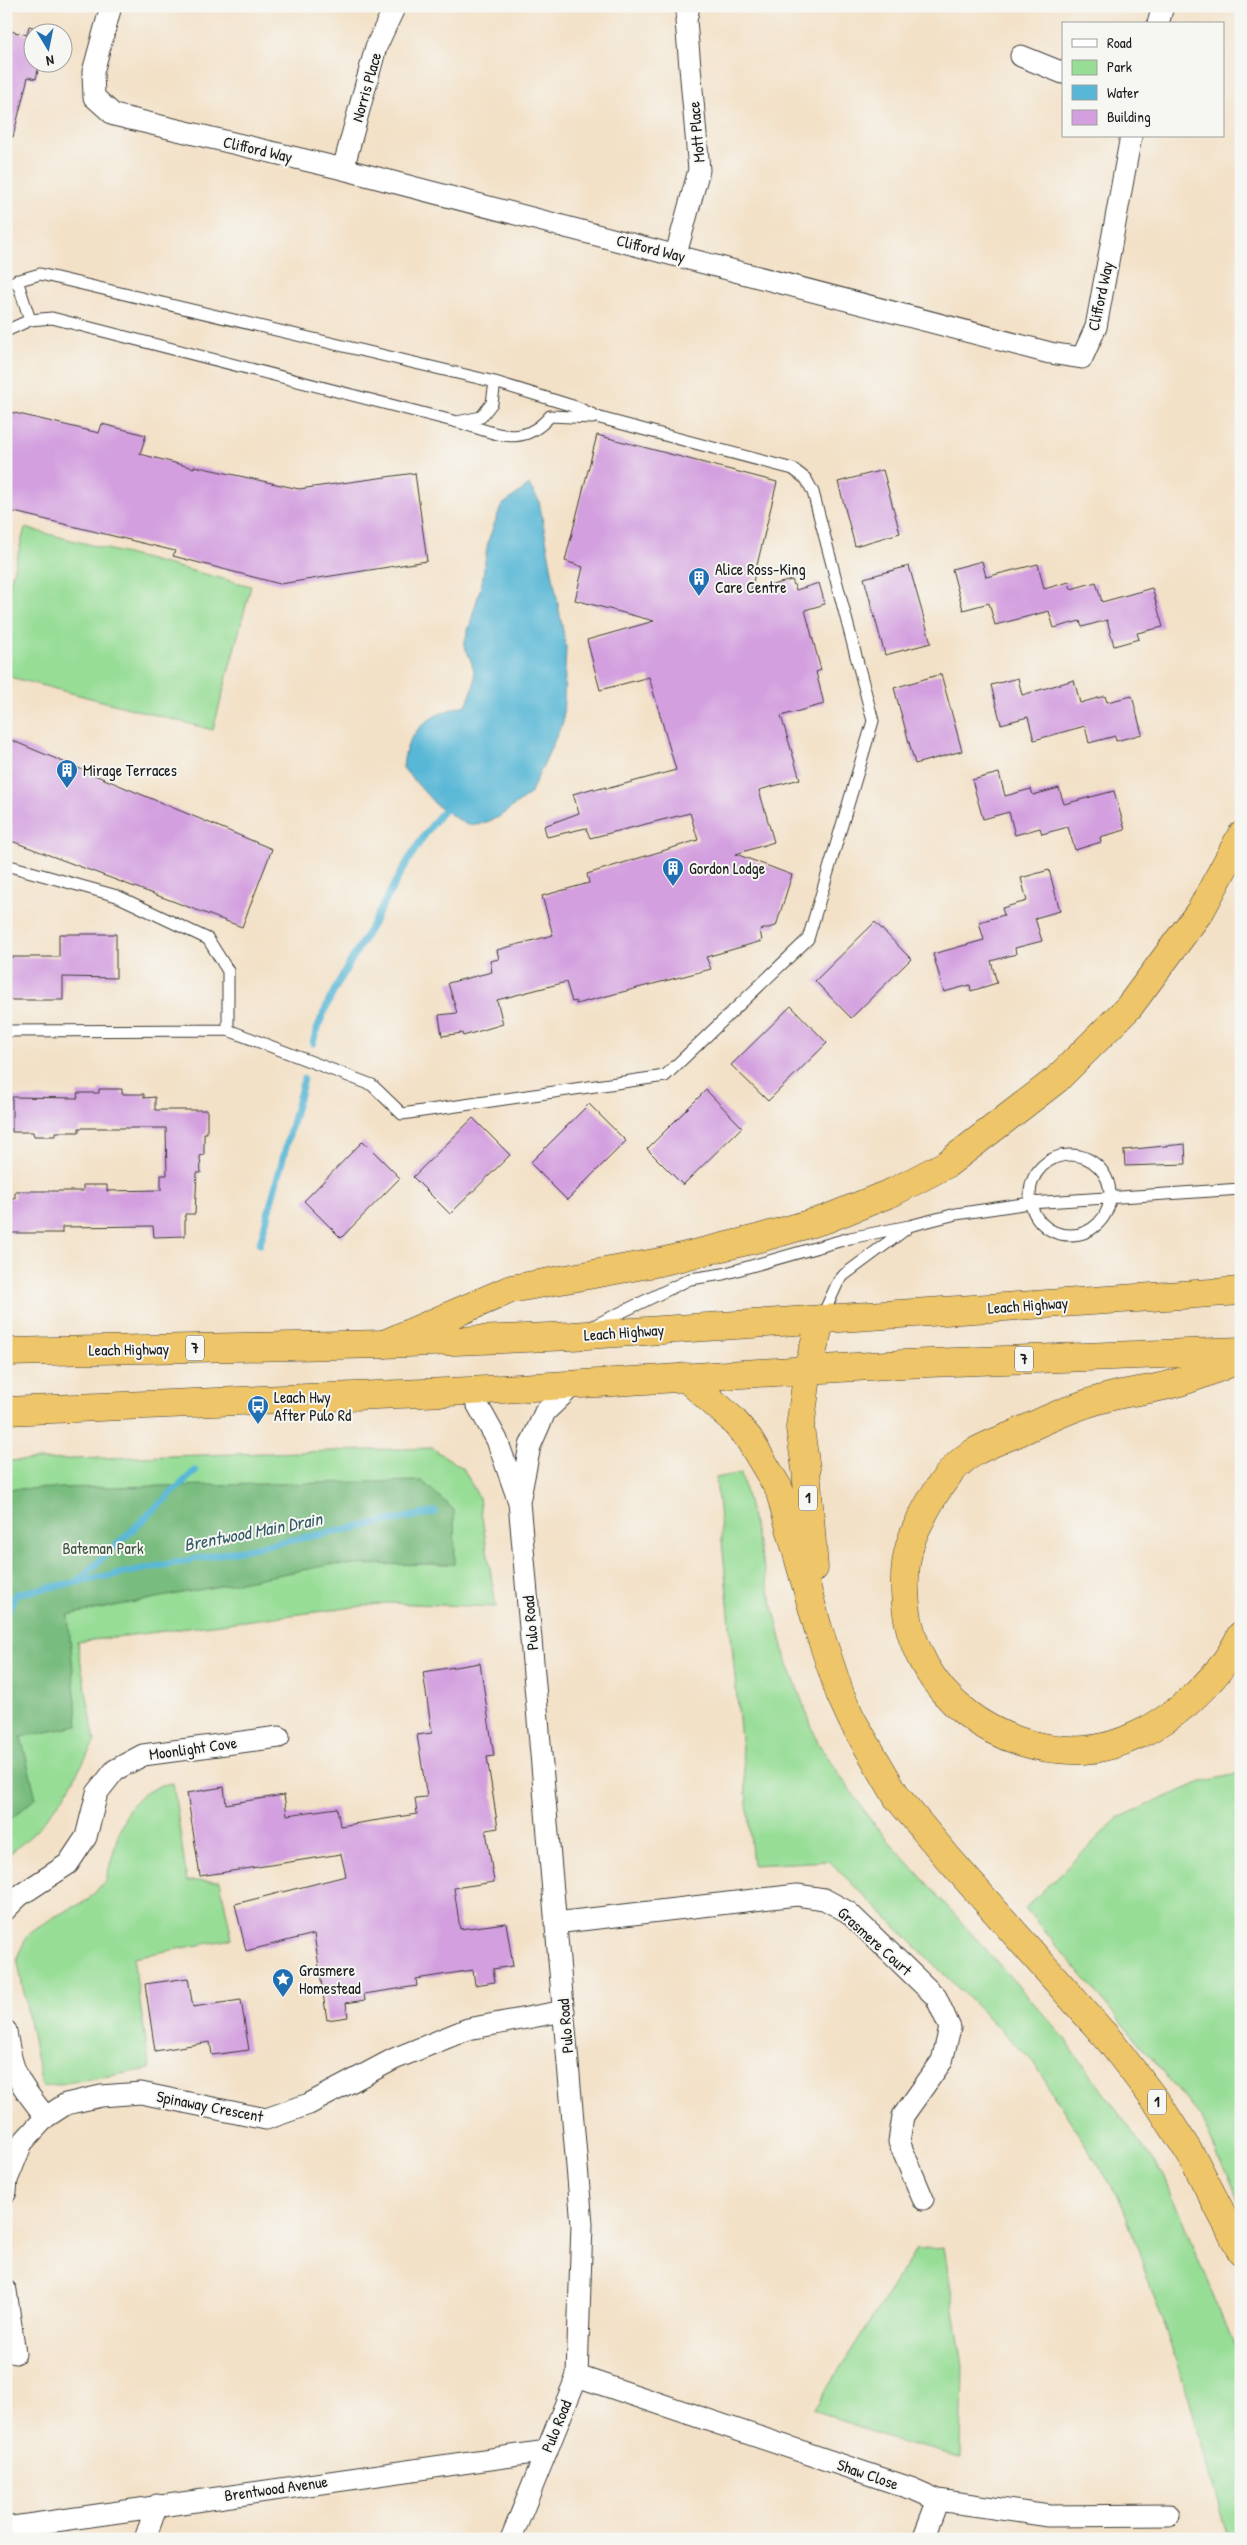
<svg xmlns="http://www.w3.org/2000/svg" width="1247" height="2545" font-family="'Patrick Hand',sans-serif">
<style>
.green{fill:#97dd96;stroke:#5a7c59}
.forest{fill:#79bc7f;stroke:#4a6c4e}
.water{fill:#58b7d6;stroke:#3a6a79}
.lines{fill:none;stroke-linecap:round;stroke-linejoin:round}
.stream{stroke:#58b7d6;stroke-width:7}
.building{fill:#d39fdf}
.service-casing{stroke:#3c3a36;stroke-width:13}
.minor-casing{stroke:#3c3a36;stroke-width:23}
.trunk-casing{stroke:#3c3a36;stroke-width:29}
.motorway-casing{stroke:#3c3a36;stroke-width:29}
.service{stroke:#fff;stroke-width:11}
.minor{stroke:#fff;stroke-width:21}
.trunk{stroke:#eec569;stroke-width:28}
.motorway{stroke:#eec569;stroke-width:28}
.labels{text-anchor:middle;stroke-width:4;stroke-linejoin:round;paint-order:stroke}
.shield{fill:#f6f6f2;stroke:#5d5d5c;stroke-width:1}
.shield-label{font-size:15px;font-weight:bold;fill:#1c1c1c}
.street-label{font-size:16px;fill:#1c1c1c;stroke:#f6f6f2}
.poi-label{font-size:16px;fill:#1c1c1c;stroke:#f6f6f2;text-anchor:start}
.park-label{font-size:16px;fill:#415641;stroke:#f6f6f2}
.water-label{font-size:18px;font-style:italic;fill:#345a66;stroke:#f6f6f2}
</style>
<rect width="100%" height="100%" fill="#f6f6f2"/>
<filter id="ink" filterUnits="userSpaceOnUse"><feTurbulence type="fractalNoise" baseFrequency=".02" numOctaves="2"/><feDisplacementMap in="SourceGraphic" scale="10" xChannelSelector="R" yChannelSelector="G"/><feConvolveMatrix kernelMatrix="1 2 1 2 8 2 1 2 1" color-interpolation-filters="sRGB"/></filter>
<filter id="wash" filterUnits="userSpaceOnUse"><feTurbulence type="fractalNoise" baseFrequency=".0096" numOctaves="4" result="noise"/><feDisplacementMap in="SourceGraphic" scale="20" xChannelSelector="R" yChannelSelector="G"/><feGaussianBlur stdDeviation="1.12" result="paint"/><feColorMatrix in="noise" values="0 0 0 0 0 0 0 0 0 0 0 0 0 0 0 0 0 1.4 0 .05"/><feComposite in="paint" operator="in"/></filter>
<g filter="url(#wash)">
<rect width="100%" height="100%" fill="#f3e1c7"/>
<path class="green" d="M25 528 251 586 213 730 6 676V598Z
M432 1448 463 1468 479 1498 496 1607 387 1603 77 1642 95 1741 65 1795 34 1833 6 1857V1461Z
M741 1473 785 1656 818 1743 872 1822 1062 2035 1164 2176 1241 2364V2539H1228L1189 2398 1121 2201 1033 2062 829 1861 753 1865 716 1478Z
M1241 1773V2207L1200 2116 1025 1908 1118 1818 1201 1782Z
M173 1783 187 1881H220L232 1939 133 1957 150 2069 42 2087 17 1957 28 1935 52 1918 88 1900 106 1880 118 1835 128 1810 143 1794 161 1785Z
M944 2247 963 2366 961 2457 887 2438 814 2409 916 2249Z"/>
<path class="forest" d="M422 1481 454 1510 455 1564 329 1565 68 1615 78 1726 21 1737 36 1798 6 1823V1489Z"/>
<path class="water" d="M529 485 539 501 566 647 563 722 530 794 499 817 484 823 467 825 436 805 403 768C405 730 431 713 466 705 479 679 476 671 464 645L482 582 488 541 501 506Z"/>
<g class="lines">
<path class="stream" d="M313 1043C324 1002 350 963 371 927 393 887 414 845 444 810
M260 1244 304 1079
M77 1582 195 1471
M6 1615 16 1594 435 1512"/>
</g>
<g id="blocks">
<path class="building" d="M29 26 48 31 32 32V62H40L36 79 28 77 13 137 6 136V30L27 35Z
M6 411 99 433 102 424 146 435 140 454 194 468V466L299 489 415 473 427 561 280 584 173 556 175 551 6 510Z
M597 435 777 482 751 590 792 580 796 590 819 583 825 604 805 610 821 670 816 672 824 704 781 716 800 779 759 790 774 842 736 854 792 875 776 926 760 930 762 941 706 957 711 969 576 1004V1001L572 1002 566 982 497 1000 503 1024 463 1036 462 1033 442 1036 439 1015 457 1013 448 983 492 972 490 961 499 959 497 950 553 935 542 896 589 883 587 874 698 840 690 813 590 838 586 828 547 837 544 826 579 813 573 794 594 788 595 790 606 787V789L676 770 649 677 600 690 587 640 654 621 575 600 583 567 565 561Z
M883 470 900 533 855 546 838 482Z
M982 561 986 577 1038 564 1044 589 1069 582 1071 589 1096 582 1102 602 1152 588 1163 627 1137 633 1139 639 1114 646 1107 620 1082 627 1080 621 1054 628 1049 611 995 625 989 603 963 610 952 569Z
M909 566 931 643 885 655 864 578Z
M941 674 962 751 915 764 894 688Z
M1018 678 1022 695 1074 680 1080 703 1105 696 1107 702 1132 696 1142 734 1116 741 1115 736 1089 743 1085 726 1034 740 1028 717 1001 724 991 685Z
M6 738 272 849 242 927 6 839Z
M999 773 1005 796 1031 789 1033 795 1059 788 1064 804 1114 791 1125 830 1100 837 1101 842 1075 850 1068 827 1042 834 1040 828 1015 835 1009 812 983 819 972 780Z
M1049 870 1060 911 1035 918 1042 941 1015 948 1016 954 991 961 997 983 971 991 970 985 944 992 933 954 984 940 979 922 1004 915 1002 908 1027 901 1021 878Z
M875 922 911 959 851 1018 815 981Z
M59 934H116V978L63 977V1000H6V957H59Z
M791 1006 827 1043 768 1101 731 1065Z
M99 1089H122V1094H144V1098L155 1097V1110H207V1133H204V1155L200 1156 201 1173H197L195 1214H185V1236L154 1237 153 1226 62 1227V1233H6V1198H15V1191H83V1185H107V1191L161 1190V1175H167L166 1128H79V1132H56V1136H34L33 1132H12V1097L78 1098 77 1093H99Z
M706 1090 742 1127 683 1185 647 1149Z
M589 1104 626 1141 567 1200 530 1163Z
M473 1118 510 1155 450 1214 413 1177Z
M363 1141 400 1178 341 1238 304 1201Z
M1185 1144 1186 1164 1125 1166 1124 1150Z
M480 1663 494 1756 487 1757 498 1828 486 1830 494 1882 454 1888 460 1929 506 1923 513 1966 493 1969 495 1982 475 1985 473 1970 416 1979 417 1986 364 1994 365 2000 346 2003 348 2017 327 2020 314 1934 246 1951 235 1904 346 1876 341 1854 200 1876 187 1793 224 1787 226 1804 284 1795 287 1815 337 1808 340 1826 417 1814 415 1798 427 1797 417 1735 432 1733 423 1672Z
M188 1978 193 2007 241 2000 249 2050 212 2055 210 2042 155 2051 145 1984Z"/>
</g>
</g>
<g filter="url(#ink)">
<use href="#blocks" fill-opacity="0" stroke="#3c3a36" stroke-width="1"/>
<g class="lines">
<g class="service-casing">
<path id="service" d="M17 280 30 320
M6 284 40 274 495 382 576 407 600 418 793 469 806 479 813 492 873 721 808 939 665 1076 402 1114 372 1085 228 1030 6 1031
M6 331 30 320 52 318 457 422 481 417 492 403 495 382
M461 423C496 433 522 449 550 416L593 418
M6 865 117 896 208 939 228 971V1030
M1030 1195a40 40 0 1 1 80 0a40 40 0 1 1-80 0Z
M821 1319 838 1282 844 1275 906 1229
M591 1327 690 1279 723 1274 850 1238 909 1226 956 1214 1030 1203 1241 1189"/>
</g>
<g class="minor-casing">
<path id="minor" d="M111 6 93 72 94 97 114 115 343 169 1050 353 1082 358 1096 327 1131 136
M1158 24 1163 6
M1021 56 1063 73
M343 169 376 47 395 6
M676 254 699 170 686 21 689 6
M470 1391 497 1440 519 1502 582 2224 577 2376 511 2539
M519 1502 530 1446 545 1412 573 1385
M6 1909 19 1896 68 1864 86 1837 97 1793 115 1770 143 1755 279 1737
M555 1923 797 1895 824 1899 848 1912 936 1997 950 2028 942 2061 903 2116 899 2142 923 2199
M6 2031C12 2074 19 2084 46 2117
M6 2192 7 2180 22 2143 46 2117 66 2104 101 2096 141 2093 266 2119 309 2104 394 2059 468 2029 564 2011
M6 2291 15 2353
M577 2376 913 2489 938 2500 1049 2516 1169 2515
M6 2528 547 2451
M145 2539 157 2505
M923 2539 938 2500"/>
</g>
<g class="trunk-casing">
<path id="trunk" d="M6 1352 384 1344 572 1336 1241 1291
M6 1411 470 1391 903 1364 1241 1351"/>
</g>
<g class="motorway-casing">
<path id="motorway" d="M384 1344 511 1289 660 1262 760 1238 826 1219 893 1192 947 1164 1056 1080 1129 1007 1201 910 1241 836
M1241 1359C1219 1367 1198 1377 1176 1383 1154 1390 1131 1391 1109 1397 1074 1406 1047 1419 1015 1434 1001 1440 985 1445 973 1453 950 1466 931 1498 920 1521 905 1548 903 1575 906 1605 915 1695 997 1754 1084 1750 1120 1748 1160 1726 1187 1703 1208 1684 1229 1662 1241 1635
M685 1377 732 1419 749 1439 779 1489 818 1628 840 1694 852 1720 897 1797 948 1858 1110 2041 1159 2105 1194 2160 1241 2251
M814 1568 806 1469 800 1428 808 1369 821 1319"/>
</g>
<use href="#service" class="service"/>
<use href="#minor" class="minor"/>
<use href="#trunk" class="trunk"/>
<use href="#motorway" class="motorway"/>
</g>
</g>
<defs>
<g id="building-pin" transform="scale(1.125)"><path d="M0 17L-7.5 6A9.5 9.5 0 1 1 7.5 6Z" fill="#1f6fb2" stroke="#f6f6f2"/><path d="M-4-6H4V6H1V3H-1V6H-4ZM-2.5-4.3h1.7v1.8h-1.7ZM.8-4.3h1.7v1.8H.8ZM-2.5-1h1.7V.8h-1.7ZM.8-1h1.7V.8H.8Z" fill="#fff"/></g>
<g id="bus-pin" transform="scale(1.125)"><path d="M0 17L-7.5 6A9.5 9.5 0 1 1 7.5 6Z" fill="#1f6fb2" stroke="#f6f6f2"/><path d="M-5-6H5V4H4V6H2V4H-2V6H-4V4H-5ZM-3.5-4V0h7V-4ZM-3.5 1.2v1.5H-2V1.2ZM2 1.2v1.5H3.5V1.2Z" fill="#fff"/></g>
<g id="sight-pin" transform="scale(1.125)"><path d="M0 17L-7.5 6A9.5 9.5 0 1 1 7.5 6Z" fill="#1f6fb2" stroke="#f6f6f2"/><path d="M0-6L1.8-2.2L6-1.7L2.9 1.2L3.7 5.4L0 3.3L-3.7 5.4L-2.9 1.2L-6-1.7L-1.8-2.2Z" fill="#fff"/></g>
</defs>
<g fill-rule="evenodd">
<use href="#building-pin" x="699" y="578"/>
<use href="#building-pin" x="67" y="770"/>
<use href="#building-pin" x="673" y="868"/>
<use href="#bus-pin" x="258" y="1406"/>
<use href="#sight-pin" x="283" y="1979"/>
</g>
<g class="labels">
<g class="shield">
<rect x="186" y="1335.5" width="18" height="25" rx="4"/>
<rect x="1015" y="1346.5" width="18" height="25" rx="4"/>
<rect x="799" y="1485.5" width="18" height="25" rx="4"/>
<rect x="1148" y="2089.5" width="18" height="25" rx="4"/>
</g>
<g class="shield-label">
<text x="195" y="1353">7</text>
<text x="1024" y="1364">7</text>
<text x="808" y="1503">1</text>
<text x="1157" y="2107">1</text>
</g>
<g class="street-label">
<text transform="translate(366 87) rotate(-74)" y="6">Norris Place</text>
<text transform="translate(696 132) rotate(-95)" y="6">Mott Place</text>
<text transform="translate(258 149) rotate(13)" y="6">Clifford Way</text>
<text transform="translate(651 248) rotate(14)" y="6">Clifford Way</text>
<text transform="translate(1100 296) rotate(-78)" y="6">Clifford Way</text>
<text transform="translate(1028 1305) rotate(-4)" y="6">Leach Highway</text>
<text transform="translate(624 1332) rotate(-4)" y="6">Leach Highway</text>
<text transform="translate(129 1349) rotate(-1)" y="6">Leach Highway</text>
<text transform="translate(530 1623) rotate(-95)" y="6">Pulo Road</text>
<text transform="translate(193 1748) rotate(-8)" y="6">Moonlight Cove</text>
<text transform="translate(875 1941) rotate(42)" y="6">Grasmere Court</text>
<text transform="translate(565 2026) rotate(-95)" y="6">Pulo Road</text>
<text transform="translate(210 2106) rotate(11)" y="6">Spinaway Crescent</text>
<text transform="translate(556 2426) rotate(-68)" y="6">Pulo Road</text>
<text transform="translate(868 2474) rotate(19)" y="6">Shaw Close</text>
<text transform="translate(276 2488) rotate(-8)" y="6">Brentwood Avenue</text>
</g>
<g class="poi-label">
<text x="715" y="575">Alice Ross-King<tspan x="715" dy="18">Care Centre</tspan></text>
<text x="83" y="776">Mirage Terraces</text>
<text x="689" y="874">Gordon Lodge</text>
<text x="274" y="1403">Leach Hwy<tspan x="274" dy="18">After Pulo Rd</tspan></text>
<text x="299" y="1976">Grasmere<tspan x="299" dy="18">Homestead</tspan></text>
</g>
<g class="park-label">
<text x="103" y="1554">Bateman Park</text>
</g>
<g class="water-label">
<text transform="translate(253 1532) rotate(-11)" y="6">Brentwood Main Drain</text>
</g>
</g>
<rect width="1247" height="2545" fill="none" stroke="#f6f6f2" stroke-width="25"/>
<rect x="1062" y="22" width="162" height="115" fill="#f6f6f2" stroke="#9f9f9c"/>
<rect x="1072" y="39" width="25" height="8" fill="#ffffff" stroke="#9f9f9c"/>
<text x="1107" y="48" font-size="15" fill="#1c1c1c">Road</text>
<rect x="1072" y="60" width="25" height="15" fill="#97dd96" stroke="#9f9f9c"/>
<text x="1107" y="72" font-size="15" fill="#1c1c1c">Park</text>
<rect x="1072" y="85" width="25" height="15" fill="#58b7d6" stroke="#9f9f9c"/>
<text x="1107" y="98" font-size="15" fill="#1c1c1c">Water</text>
<rect x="1072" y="110" width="25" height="15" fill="#d39fdf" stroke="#9f9f9c"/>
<text x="1107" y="122" font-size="15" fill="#1c1c1c">Building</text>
<g transform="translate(48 48) rotate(170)"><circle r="24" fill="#f6f6f2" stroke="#9f9f9c"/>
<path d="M0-4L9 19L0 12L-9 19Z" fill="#1f6fb2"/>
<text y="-8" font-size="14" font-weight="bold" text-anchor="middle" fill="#1c1c1c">N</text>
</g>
</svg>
